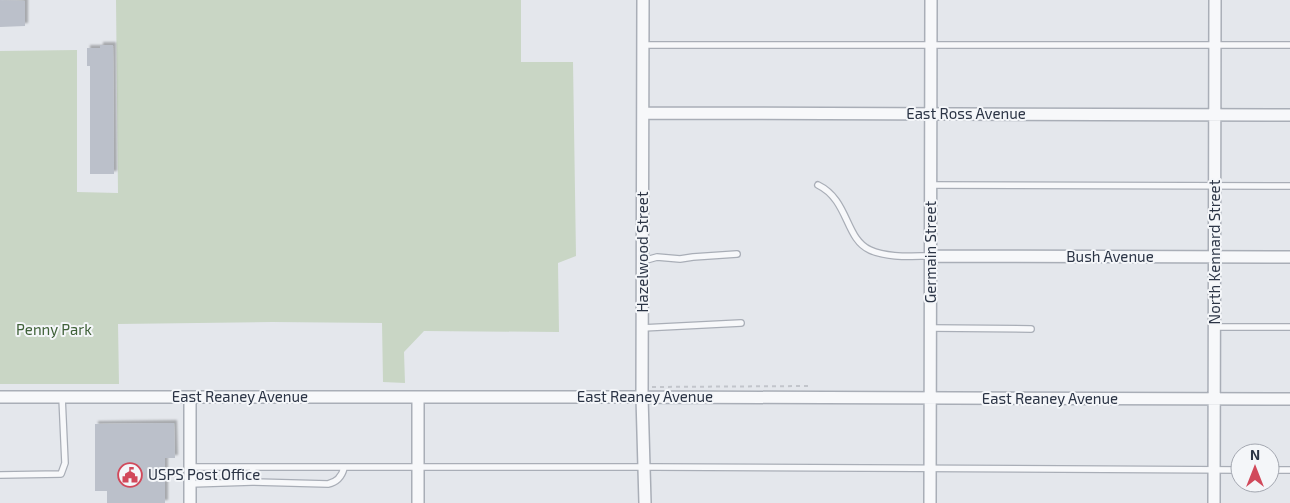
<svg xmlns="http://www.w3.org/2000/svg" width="1290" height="503" font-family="'Exo 2',sans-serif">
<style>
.green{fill:#c9d6c5}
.building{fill:#bbc0ca;filter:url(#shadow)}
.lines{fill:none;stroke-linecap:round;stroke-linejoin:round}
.lane-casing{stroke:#a9aeb7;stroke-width:8}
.street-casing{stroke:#a9aeb7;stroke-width:14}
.path{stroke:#c2c5cb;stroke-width:2;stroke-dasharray:4 4;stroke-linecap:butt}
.lane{stroke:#f7f8fa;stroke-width:5.5}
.street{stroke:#f7f8fa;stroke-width:11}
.labels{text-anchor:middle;stroke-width:4;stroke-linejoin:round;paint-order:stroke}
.street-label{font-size:15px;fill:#2b3445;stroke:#f4f6f9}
.park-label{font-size:15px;fill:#3f6138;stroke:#f4f6f9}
.poi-label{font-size:15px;fill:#2b3445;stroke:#f4f6f9;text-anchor:start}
</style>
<defs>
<filter id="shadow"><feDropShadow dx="3" dy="-3" stdDeviation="1" flood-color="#0004"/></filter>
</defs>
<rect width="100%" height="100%" fill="#e4e7ec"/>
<path class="green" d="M116 0H521V62H573L576 256 558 263 559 332 424 331 404 352 405 383 383 382 382 323 272 322 118 324 119 384H0V51L77 50V192L118 193Z"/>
<path class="building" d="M0 0 25 1V26L0 27Z
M100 45H113L114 174H90V66H87V48H100Z
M174 423 175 458H165V503H107V491H95V424Z"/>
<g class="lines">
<g class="lane-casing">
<path id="lane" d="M643 45H1290
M818 185C849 200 845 239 870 250 888 258 911 256 931 256
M931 185 1290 186
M643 261 657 257 680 259 693 257 737 254
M1214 327H1290
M642 328 741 323
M931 328 1031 329
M190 467H655L1240 470
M1270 470H1290
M0 475 61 474 65 463 62 397
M252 482 328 484C337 482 342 476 344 468
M190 484 252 482 253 467"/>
</g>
<g class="street-casing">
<path id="street" d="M643 0 642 397 645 503
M643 113 1290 115
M931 256 1290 257
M0 397H642L1290 399
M190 397V503
M418 398V503
M930 503 931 0
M1214 503 1215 0"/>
</g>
<path class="path" d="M652 387 810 386"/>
<use href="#lane" class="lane"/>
<use href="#street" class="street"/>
</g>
<defs>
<g id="civic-ring" transform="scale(1.25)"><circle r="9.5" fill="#f4f6f9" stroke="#d1495b" stroke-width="1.5"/><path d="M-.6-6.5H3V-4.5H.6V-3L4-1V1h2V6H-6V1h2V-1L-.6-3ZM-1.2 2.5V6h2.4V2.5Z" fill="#d1495b"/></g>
</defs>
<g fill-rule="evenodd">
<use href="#civic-ring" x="130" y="475"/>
</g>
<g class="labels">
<g class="street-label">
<text x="966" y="119">East Ross Avenue</text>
<text transform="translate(643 252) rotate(-90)" y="5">Hazelwood Street</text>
<text transform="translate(931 252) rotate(-90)" y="5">Germain Street</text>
<text transform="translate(1215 252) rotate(-90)" y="5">North Kennard Street</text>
<text x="1110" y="262">Bush Avenue</text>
<text x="240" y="402">East Reaney Avenue</text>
<text x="645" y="402">East Reaney Avenue</text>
<text x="1050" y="404">East Reaney Avenue</text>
</g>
<g class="park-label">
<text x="54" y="335">Penny Park</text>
</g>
<g class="poi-label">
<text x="148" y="480">USPS Post Office</text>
</g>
</g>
<g transform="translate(1255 468)"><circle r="24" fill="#f4f6f9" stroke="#a4a8b1"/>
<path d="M0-4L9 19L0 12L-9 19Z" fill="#d1495b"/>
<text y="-8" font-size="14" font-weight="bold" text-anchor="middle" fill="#2b3445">N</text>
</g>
</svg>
